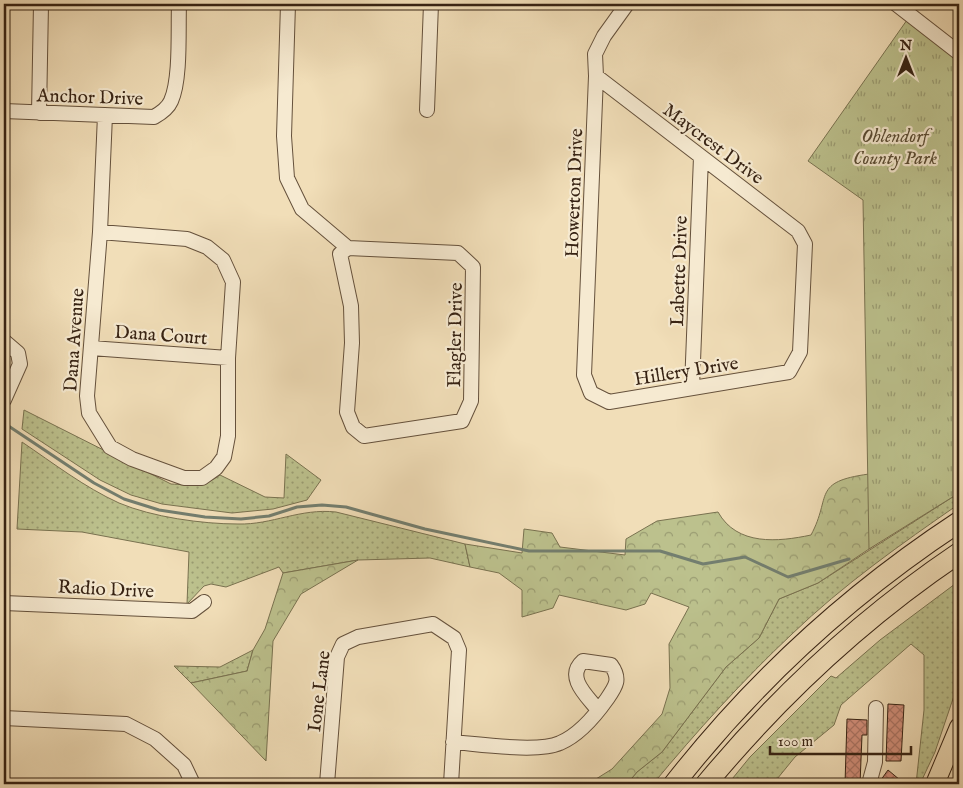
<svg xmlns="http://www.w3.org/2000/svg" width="963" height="788" font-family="'IM FELL English',serif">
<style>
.grass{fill:url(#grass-dots);stroke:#797250}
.forest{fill:url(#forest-crowns);stroke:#797250}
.park{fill:url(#park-tufts);stroke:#797250}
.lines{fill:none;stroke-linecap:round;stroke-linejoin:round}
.stream{stroke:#737e6f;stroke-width:3}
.building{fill:url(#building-cross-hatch);stroke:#362213}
.minor-casing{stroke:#65513c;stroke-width:16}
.major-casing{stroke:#362213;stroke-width:20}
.highway-casing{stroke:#362213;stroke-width:22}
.minor{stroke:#f6ead1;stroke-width:14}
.major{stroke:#f1deb8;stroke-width:18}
.highway{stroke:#f1deb8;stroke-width:20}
.labels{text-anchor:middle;stroke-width:4.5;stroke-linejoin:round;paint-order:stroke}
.street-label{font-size:19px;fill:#362213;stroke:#f6ead1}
.park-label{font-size:19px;font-style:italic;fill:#584a32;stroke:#f6ead1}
</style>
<defs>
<pattern id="grass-dots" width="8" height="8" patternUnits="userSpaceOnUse" patternTransform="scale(1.25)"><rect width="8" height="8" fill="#bcc18d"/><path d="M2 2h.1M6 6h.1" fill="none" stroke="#9a9c72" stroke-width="1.8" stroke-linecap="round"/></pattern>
<pattern id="forest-crowns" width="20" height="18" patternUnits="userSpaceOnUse" patternTransform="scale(1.25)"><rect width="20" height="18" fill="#bcc18d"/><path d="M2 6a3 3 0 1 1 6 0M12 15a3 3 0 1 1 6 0" fill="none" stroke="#9a9c72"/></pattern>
<pattern id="park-tufts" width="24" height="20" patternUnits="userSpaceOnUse" patternTransform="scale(1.25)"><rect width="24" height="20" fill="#bcc18d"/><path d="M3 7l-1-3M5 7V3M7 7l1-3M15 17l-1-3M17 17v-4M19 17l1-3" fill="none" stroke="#9a9c72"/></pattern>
<pattern id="building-cross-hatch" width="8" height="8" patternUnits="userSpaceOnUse" patternTransform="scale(1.25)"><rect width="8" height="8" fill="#d28f7b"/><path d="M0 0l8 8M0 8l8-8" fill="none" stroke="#ab7464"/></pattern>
</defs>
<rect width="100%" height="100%" fill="#f1deb8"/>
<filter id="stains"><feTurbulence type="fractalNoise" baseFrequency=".004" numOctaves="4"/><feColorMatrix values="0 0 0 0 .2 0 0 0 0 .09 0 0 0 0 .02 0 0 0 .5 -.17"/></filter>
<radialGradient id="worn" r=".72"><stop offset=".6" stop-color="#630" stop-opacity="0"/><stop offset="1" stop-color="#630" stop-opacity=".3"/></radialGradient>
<path class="grass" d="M24 410 171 484C190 485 204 487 220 475L265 497 284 498 286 454 321 480 307 500 273 509 232 513 162 504 131 495 100 480 22 429Z
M22 442C53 463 84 487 119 503 152 517 202 524 238 524 272 525 300 508 336 512L465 544 470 567 430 558 358 560 283 573 279 567 226 587 211 584 204 586 187 604 189 552 82 532 17 529Z
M959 493V504C901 544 843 585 792 634 742 681 697 731 653 784H627L637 772 662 752 726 667 759 638 779 599 818 583Z
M959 581V681L935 752 920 784H916L924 710V655L911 644 841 705 834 725 795 757 773 784H728L750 757 831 676 836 678 880 640Z
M253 650 247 671 191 683 174 666 220 667Z"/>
<path class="forest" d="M869 474 878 489V543L818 583 779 599 759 638 726 667 662 752 637 772 627 784H588L612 769 662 714 670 688 669 644 689 607 651 593 645 604 626 610 559 595 553 608 522 617V590L499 573 470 567 465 544 522 553 524 529 552 533 560 547 625 555 626 539 657 521 718 512C737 546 778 542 811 535 832 496 811 482 869 474Z
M358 560 301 594 273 641 266 761 191 683 247 671 253 650 265 629 283 573Z"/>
<path class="park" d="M907 20 959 60V493L869 549 863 200 808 161Z"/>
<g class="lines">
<path class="stream" d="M4 423 94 483 124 499 159 510 205 517 241 519 269 516 297 507 322 505 346 507 425 529 529 551H660L703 564 745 557 788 577 849 559"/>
</g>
<path class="building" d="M888 704 904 705 901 761H886Z
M847 719 867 720V735H862L860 784H845Z
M888 770 900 780 897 784H878Z"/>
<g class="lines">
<g class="minor-casing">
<path id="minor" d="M288 4 284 136 287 178 302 209 348 248 340 254 351 306 352 343 347 412 353 427 364 436 462 421 471 401 473 267 458 253 348 248
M896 4 959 53
M596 76 798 231 805 244 800 352 789 372 609 402 591 393 584 375 596 76 595 54 604 36 627 4
M427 110 431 4
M4 111 154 117C161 113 168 108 171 101 181 79 178 29 179 4
M39 113 41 4
M100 232 187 239 207 247 223 260 233 282 228 358V436L224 457 216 468 202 478H184L132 459 110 447 89 413 87 396 100 232 105 115
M4 341 18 353 20 364 4 400
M91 348 228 358
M692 387 701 157
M4 603 192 611 204 602
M4 718 126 724 155 739 184 765 193 784
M453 742C479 744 538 753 560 743 579 735 595 716 607 699 616 686 621 679 611 665L583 661C565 677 587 696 598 710
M327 784 337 657 343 644 358 637 433 624 454 638 459 650 451 784
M869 784 875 762 876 708"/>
</g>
<g class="major-casing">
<path id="major" d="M935 784 959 727"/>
</g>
<g class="highway-casing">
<path id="highway" d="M674 784C753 683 851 593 959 522
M706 784C779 696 864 617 959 553"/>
</g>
<use href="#minor" class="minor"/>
<use href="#major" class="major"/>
<use href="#highway" class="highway"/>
</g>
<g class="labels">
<g class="street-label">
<text transform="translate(90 96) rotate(2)" y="7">Anchor Drive</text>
<text transform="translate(714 143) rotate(37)" y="7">Maycrest Drive</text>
<text transform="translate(573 193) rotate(-88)" y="7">Howerton Drive</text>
<text transform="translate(678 271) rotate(-88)" y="7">Labette Drive</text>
<text transform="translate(161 334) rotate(4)" y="7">Dana Court</text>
<text transform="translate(454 335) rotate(-89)" y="7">Flagler Drive</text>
<text transform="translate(73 340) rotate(-86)" y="7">Dana Avenue</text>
<text transform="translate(686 370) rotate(-9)" y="7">Hillery Drive</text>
<text transform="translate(106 588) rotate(3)" y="7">Radio Drive</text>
<text transform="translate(318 691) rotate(-83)" y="7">Ione Lane</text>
</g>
<g class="park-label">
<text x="895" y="142">Ohlendorf<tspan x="895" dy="22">County Park</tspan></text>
</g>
</g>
<rect width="963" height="788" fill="none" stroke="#f1deb8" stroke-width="20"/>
<rect x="5" y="5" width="953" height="778" fill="none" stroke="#362213" stroke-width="2.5"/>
<rect x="10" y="10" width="943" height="768" fill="none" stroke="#362213"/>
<g transform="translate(906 58)" stroke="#f6ead1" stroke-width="4" paint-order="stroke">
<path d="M0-4L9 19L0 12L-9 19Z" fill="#362213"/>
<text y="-8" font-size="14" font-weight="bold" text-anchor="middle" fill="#362213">N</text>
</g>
<path d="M770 746v8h141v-8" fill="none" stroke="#362213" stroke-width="2.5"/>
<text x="778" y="746" font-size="15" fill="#362213" stroke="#f6ead1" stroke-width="4" paint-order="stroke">100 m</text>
<rect width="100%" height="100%" filter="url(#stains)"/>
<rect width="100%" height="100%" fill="url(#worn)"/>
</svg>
